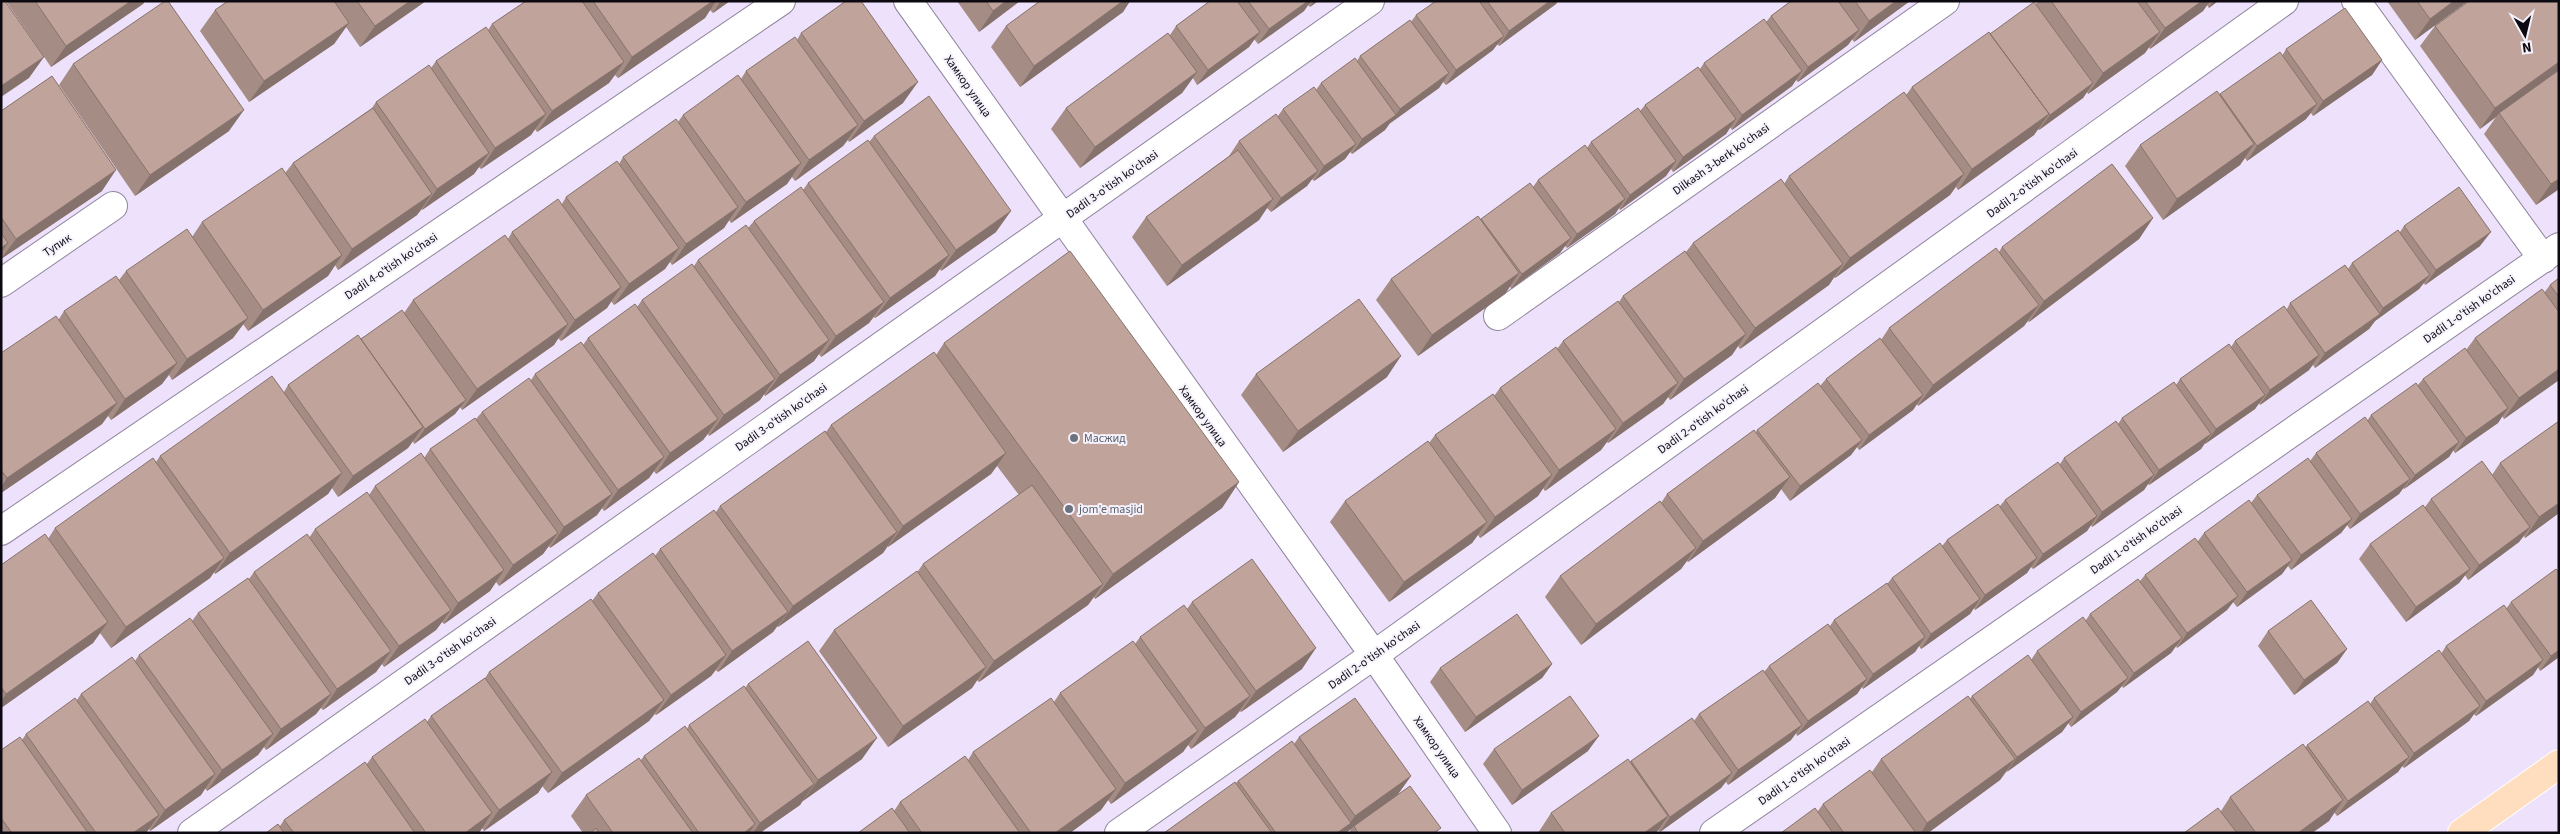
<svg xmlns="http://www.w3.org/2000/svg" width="2560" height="834" font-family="'Source Sans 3',sans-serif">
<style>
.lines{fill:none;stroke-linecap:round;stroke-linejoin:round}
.minor-casing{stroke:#90859d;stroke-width:30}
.major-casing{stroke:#fff;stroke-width:30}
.minor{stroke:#fff;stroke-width:28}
.major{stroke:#ffddbf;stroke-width:28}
.wall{fill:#a58c84}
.shaded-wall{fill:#86726c}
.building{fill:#c0a39a;stroke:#86726c}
.worship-dot{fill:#6b7280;stroke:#f6f2fc;stroke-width:2}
.labels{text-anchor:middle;stroke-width:4;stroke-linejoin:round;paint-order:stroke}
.street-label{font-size:12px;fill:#0d0911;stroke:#f6f2fc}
.worship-label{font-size:12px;fill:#5b616d;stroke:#f6f2fc;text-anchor:start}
</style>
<rect width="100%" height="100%" fill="#ede1fb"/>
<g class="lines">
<g class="minor-casing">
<path id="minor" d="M908 1 1374 655 1497 833
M2356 1 2543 259
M1 283 113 206
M1498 316 1945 1
M1 531 781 1
M192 833 1370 1
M1119 833 1374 655 2284 1
M1714 833 2559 247"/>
</g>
<g class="major-casing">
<path id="major" d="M2462 833 2559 764"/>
</g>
<use href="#minor" class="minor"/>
<use href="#major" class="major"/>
</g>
<path class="wall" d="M6 1H145L143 4 51 67Z
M228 1H426L360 47 346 27 334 44 249 102 200 31 215 10Z
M526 1H730L713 13 710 10 705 18 618 78 615 75 609 83 537 132 535 129 531 135 481 169 479 167 474 174 422 210V209L417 215 338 270 335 265 328 276 248 331 243 324 233 338 172 380 169 375 162 384 111 420 108 416 102 424 1 493V353L59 319 64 311 119 280 126 271 192 237 202 222 285 173 293 163 372 108 376 102 431 68 436 61 488 30 492 24Z
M957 1H1020L979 32Z
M1040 1H1130L1123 12 1020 87 991 47 1006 26Z
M1210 1H1318L1310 7 1308 5 1304 11 1258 44 1254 39 1249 47 1197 85 1193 78 1182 93 1080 168 1051 129 1066 108 1170 35 1176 26Z
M1436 1H1558L1556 4 1499 46 1497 44 1493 50 1446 85 1443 82 1439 88 1389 124 1385 130 1352 154 1350 152 1345 159 1314 181 1312 179 1307 186 1271 212 1267 208 1259 220 1167 286 1132 237 1146 217 1229 156 1239 141 1278 116 1283 109 1316 90 1321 83 1357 61 1360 56 1411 22 1416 15Z
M1791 1H1910L1854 42 1852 39 1848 45 1798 82 1796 80 1792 86 1732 130 1730 127 1726 134 1673 172 1671 169 1666 176 1620 210 1619 208 1615 214 1567 248 1565 246 1560 253 1511 289 1510 286 1505 294 1418 356 1376 300 1391 279 1481 219 1533 187 1538 180 1587 148 1591 142 1640 111 1645 105 1700 69 1704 63 1766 22 1771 16Z
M2038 1H2218L2209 8 2207 5 2203 11 2150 49 2149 47 2145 53 2088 94 2087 92 2083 98 2039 130 2038 129 2034 135 1958 190 1956 187 1950 195 1835 278 1834 277 1829 285 1740 349 1738 346 1732 355 1670 400 1668 397 1663 404 1608 443 1607 442 1601 450 1545 491 1543 488 1538 496 1480 538 1478 535 1472 543 1389 602 1330 522 1345 501 1429 443 1435 435 1494 396 1500 388 1557 349 1563 341 1619 302 1623 296 1686 252 1693 243 1784 184 1789 176 1906 95 1912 87 1990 34 2036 4Z
M2387 1H2468L2415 40Z
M2559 3V189L2536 205 2484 134 2496 117 2480 129 2420 46 2435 26Z
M801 33 903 103 849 142 848 140 843 146 795 181 792 177 787 184 731 223 729 220 724 228 672 265 670 262 665 269 614 305 611 301 607 308 561 341 558 338 554 345 462 410 460 407 455 414 414 444 413 441 408 448 338 497 332 488 328 494 215 574 214 572 210 578 111 648 100 633 93 643 1 708V565L48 539 55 528 156 462 160 456 284 392 288 385 360 339 404 313 413 300 508 239 512 232 562 204 566 197 619 164 623 157 678 122 683 115 741 79 746 71 797 40Z
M2286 49 2382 60 2372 75 2313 116 2311 113 2306 119 2247 161 2245 158 2240 165 2163 220 2125 166 2140 145 2282 56Z
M73 64 229 131 135 196 59 85Z
M1 111 102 191 1 259Z
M874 136 996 232 941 271 940 269 935 276 875 318 874 317 869 323 821 357 819 354 814 361 765 396 764 394 760 400 709 436 708 434 703 440 656 474 654 471 649 478 604 511 602 508 597 515 550 548 549 546 543 554 499 586 496 582 490 591 444 624 442 622 436 630 384 667 382 664 376 672 323 710 321 708 316 714 266 750 264 747 258 755 207 791 205 788 201 795 150 831 149 829 146 833H1V750L22 740 26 734 77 700 81 694 135 661 139 655 192 621 198 613 249 579 254 572 309 538 315 529 369 495 375 486 424 458 430 449 476 419 482 412 531 380 535 374 583 345 588 338 637 307 642 300 694 266 698 260 748 228 754 221 803 190 808 183 869 142Z
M2153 218 2139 239 2029 322 2028 321 2024 326 1918 406 1917 404 1913 410 1859 450 1857 447 1851 455 1790 501 1781 489 1775 498 1688 562 1687 561 1681 569 1581 645 1545 597 1560 576 1661 503 1667 494 1756 432 1757 430 1820 386 1826 379 1881 340 1889 328 1999 252 2002 247Z
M2404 226 2480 246 2425 285 2424 283 2419 289 2375 321 2369 329 2315 368 2313 365 2309 370 2260 405 2259 403 2255 409 2205 444V443L2201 449 2149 485 2148 484 2144 490 2092 527 2091 525 2087 531 2033 569 2031 567 2027 573 1975 610 1974 608 1970 614 1921 649 1919 646 1915 652 1863 689 1862 687 1857 694 1797 736 1796 733 1791 740 1728 785 1726 782 1721 788 1660 832 1658 830 1656 833H1538L1551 813 1631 761 1694 721 1699 714 1764 672 1769 666 1830 626 1834 620 1887 584 1892 578 1942 546 1947 540 2000 506 2005 500 2060 464 2064 458 2118 424 2122 418 2176 385 2180 379 2231 347 2235 341 2287 309 2290 303 2348 269 2352 263 2400 232Z
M2559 278V380L2504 419 2502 416 2498 423 2455 453 2453 450 2449 457 2404 489 2403 488 2399 494 2350 529 2347 525 2341 533 2291 570 2288 566 2282 574 2237 607 2233 602 2227 610 2177 648 2176 646 2171 653 2123 688 2122 686 2117 692 2071 727 2068 723 2062 732 2006 772 2000 780 1928 833H1781L1818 811 1823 804 1872 772 1881 759 1970 699 1972 696 2031 660 2037 651 2086 620 2090 614 2140 581 2145 575 2198 541 2204 533 2251 503 2257 495 2310 461 2316 453 2367 421 2371 415 2418 385 2423 379 2466 350 2475 338 2544 293 2550 285Z
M944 343 1239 482 1222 508 1095 599 1094 597 1088 605 979 682 977 680 972 688 888 747 819 651 834 630 918 571 923 564 1019 495 997 466 991 474 888 547V546L883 553 778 627 777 626 773 632 718 672 716 670 711 676 656 715 655 714 649 721 548 793 542 786 538 793 484 831 482 828 479 833H266L280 826 284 820 366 765 372 757 427 722 431 716 485 678 489 672 592 601 598 593 655 556 660 549 716 512 720 506 826 432 831 425 936 355Z
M1256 374 1387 377 1283 452 1241 395Z
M2500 463 2559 513 2525 538 2524 536 2519 542 2468 580 2465 575 2459 583 2406 622 2359 559 2370 544 2425 507 2431 499 2492 475Z
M1192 602 1302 669 1241 712 1240 711 1235 717 1191 749 1188 745 1183 752 1111 804 1108 800 1101 810 1070 833H858L894 811 900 802 968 760 973 752 1054 702 1060 693 1135 644 1140 637 1187 609Z
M2511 602 2559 657 2540 671 2538 667 2533 675 2476 716 2474 714 2469 721 2404 768 2402 766 2398 772 2337 816 2334 812 2329 821 2312 833H2184L2221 811 2230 797 2370 704 2374 698 2441 654 2446 646 2506 609Z
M2268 631 2347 649 2337 663 2294 695 2258 646Z
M1552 664 1542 678 1465 732 1430 682 1440 668Z
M748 684 862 759 803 801V800L800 805 760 833H583L571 816 586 795 641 760 644 756 687 729 689 725 745 688Z
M1299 737 1411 776 1398 794 1437 833H1349L1351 829 1346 833H1164L1236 783 1238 781 1294 744Z
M1494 749 1588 751 1512 805 1483 764Z"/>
<path class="shaded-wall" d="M131 1H145L143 4 51 67 66 46Z
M410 1H426L360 47 375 26Z
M713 1H716L705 18 618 78 632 57Z
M721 1H730L713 13Z
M1006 1H1020L979 32 993 11Z
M1123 1H1130L1123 12 1020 87 1034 66Z
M1308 1H1311L1304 11 1258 44 1269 29Z
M1314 1H1318L1310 7Z
M1550 1H1558L1556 4 1499 46 1509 31Z
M1896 1H1910L1854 42 1869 21Z
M2202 1H2210L2203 11 2150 49 2165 28Z
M2213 1H2218L2209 8Z
M2454 1H2468L2415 40 2430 19Z
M349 23 334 44 249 102 264 81Z
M1859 30 1848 45 1798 82 1808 67Z
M1260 32 1249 47 1197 85 1208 70Z
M2160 32 2145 53 2088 94 2103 73Z
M1504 36 1493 50 1446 85 1456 70Z
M44 57 29 78 1 97V86Z
M2382 60 2372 75 2313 116 2323 101Z
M624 62 609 83 537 132 552 111Z
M2559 62V72L2499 113 2496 117 2480 129 2495 108Z
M1802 71 1792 86 1732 130 1742 115Z
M1197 72 1182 93 1080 168 1095 147Z
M1449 73 1439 88 1389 124 1400 109Z
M918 82 903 103 849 142 864 121Z
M2093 83 2083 98 2039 130 2050 115Z
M2317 104 2306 119 2247 161 2257 146Z
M244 110 229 131 135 196 150 175Z
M546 114 531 135 481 169 495 148Z
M2049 114 2034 135 1958 190 1972 169Z
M1396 115 1385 130 1352 154 1362 139Z
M1736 119 1726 134 1673 172 1683 157Z
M858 125 843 146 795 181 809 160Z
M1356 144 1345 159 1314 181 1324 166Z
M2254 144 2240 165 2163 220 2177 199Z
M489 153 474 174 422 210 437 189Z
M1676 161 1666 176 1620 210 1630 195Z
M801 163 787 184 731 223 746 202Z
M116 170 102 191 1 259 16 239Z
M1318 171 1307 186 1271 212 1281 198Z
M1964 174 1950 195 1835 278 1850 258Z
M2559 179V189L2536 205 2551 184Z
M432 194 417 215 338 270 352 249Z
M1273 199 1259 220 1167 286 1182 265Z
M1625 199 1615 214 1567 248 1577 234Z
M738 207 724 228 672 265 686 244Z
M1011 211 996 232 941 271 956 250Z
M2153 218 2139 239 2029 322 2044 301Z
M2491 232 2480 246 2425 285 2436 270Z
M1571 238 1560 253 1511 289 1522 274Z
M8 243 1 253V248Z
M679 248 665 269 614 305 629 284Z
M342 255 328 276 248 331 263 310Z
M949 255 935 276 875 318 890 298Z
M1843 264 1829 285 1740 349 1755 328Z
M1519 273 1505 294 1418 356 1432 335Z
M2430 275 2419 289 2375 321 2369 329 2315 368 2325 353 2378 316 2383 308Z
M621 287 607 308 561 341 575 320Z
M884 302 869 323 821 357 836 336Z
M2039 305 2024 326 1918 406 1933 385Z
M248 318 233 338 172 380 187 359Z
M568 324 554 345 462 410 477 389Z
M1746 334 1732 355 1670 400 1684 379Z
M829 340 814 361 765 396 780 375Z
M2319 355 2309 370 2260 405 2270 390Z
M1401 356 1387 377 1283 452 1298 431Z
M177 363 162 384 111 420 125 399Z
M2559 369V380L2504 419 2519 398Z
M775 379 760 400 709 436 724 415Z
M1678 383 1663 404 1608 443 1623 423Z
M1923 395 1913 410 1859 450 1869 435Z
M2265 395 2255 409 2205 444 2216 429Z
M466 400 455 414 414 444 425 429Z
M117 403 102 424 1 493V487L7 478Z
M2508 408 2498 423 2455 453 2466 438Z
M718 419 703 440 656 474 670 453Z
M423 427 408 448 338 497 353 476Z
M1616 429 1601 450 1545 491 1559 470Z
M2211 434 2201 449 2149 485 2159 470Z
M1862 440 1851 455 1790 501 1800 486Z
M2459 442 2449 457 2404 489 2415 475Z
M1006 453 991 474 888 547 903 526Z
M664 457 649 478 604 511 618 490Z
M342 473 328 494 215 574 230 553Z
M1552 475 1538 496 1480 538 1495 517Z
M2154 475 2144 490 2092 527 2102 512Z
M1790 477 1775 498 1688 562 1703 541Z
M2410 479 2399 494 2350 529 2360 514Z
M1239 482 1222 508 1095 599 1113 574Z
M612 494 597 515 550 548 564 527Z
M2559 503V513L2525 538 2539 517Z
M2097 516 2087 531 2033 569 2043 554Z
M2352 519 2341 533 2291 570 2301 555Z
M1487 522 1472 543 1389 602 1404 582Z
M2530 527 2519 542 2468 580 2479 565Z
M897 532 883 553 778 627 793 606Z
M558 533 543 554 499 586 513 565Z
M1696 548 1681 569 1581 645 1596 624Z
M224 558 210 578 111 648 126 627Z
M2037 558 2027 573 1975 610 1985 595Z
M2292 560 2282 574 2237 607 2247 592Z
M2470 569 2459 583 2406 622 2416 607Z
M504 570 490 591 444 624 458 603Z
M1103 584 1088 605 979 682 994 661Z
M2238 596 2227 610 2177 648 2187 633Z
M1980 599 1970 614 1921 649 1931 634Z
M451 610 436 630 384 667 399 646Z
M788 612 773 632 718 672 732 651Z
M108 622 93 643 1 708V701L6 694Z
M1925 637 1915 652 1863 689 1873 674Z
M2182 638 2171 653 2123 688 2134 673Z
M1316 648 1302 669 1241 712 1256 691Z
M2347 649 2337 663 2294 695 2304 680Z
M2559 650V657L2540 671 2551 656Z
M391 651 376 672 323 710 337 689Z
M726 655 711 676 656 715 671 695Z
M2543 660 2533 675 2476 716 2486 701Z
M1552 664 1542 678 1465 732 1476 717Z
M986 667 972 688 888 747 903 726Z
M2128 678 2117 692 2071 727 2081 712Z
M1867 679 1857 694 1797 736 1808 721Z
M331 694 316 714 266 750 281 729Z
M1250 696 1235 717 1191 749 1205 728Z
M664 700 649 721 548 793 562 773Z
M2480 706 2469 721 2404 768 2414 753Z
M2073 717 2062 732 2007 772 2017 757Z
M1802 725 1791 740 1728 785 1738 770Z
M1198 731 1183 752 1111 804 1125 783Z
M273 734 258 755 207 791 222 770Z
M1599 736 1588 751 1512 805 1522 790Z
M877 738 862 759 803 801 818 780Z
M2409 757 2398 772 2337 816 2348 801Z
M2015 759 2000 780 1928 833H1921L1927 823Z
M552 772 538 793 484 831 499 810Z
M1732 773 1721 788 1660 832 1670 817Z
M215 774 201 795 150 831 165 810Z
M1411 776 1396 797 1354 826 1351 829 1346 833H1337L1350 823 1355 816Z
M814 784 800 805 760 833H753L760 823Z
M1116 789 1101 810 1070 833H1055Z
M2343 800 2329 821 2312 833H2298Z
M492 813 479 833H465Z
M159 815 146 833H133Z
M1668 816 1656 833H1644Z
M755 824 749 833H744Z"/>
<path class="building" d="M1 1H5L44 57 1 86Z
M35 1H131L66 46Z
M165 1H168L244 110 150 175 73 64Z
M228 1H334L349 23 264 81 215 10Z
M357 1H410L375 26Z
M526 1H582L624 62 552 111 492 24Z
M593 1H713L632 57Z
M846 1H861L918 82 864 121 801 33Z
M986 1H1006L993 11Z
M1040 1H1123L1034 66 1006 26Z
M1210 1H1237L1260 32 1208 70 1176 26Z
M1248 1H1308L1269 29Z
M1436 1H1479L1504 36 1456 70 1416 15Z
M1487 1H1550L1509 31Z
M1791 1H1838L1859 30 1808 67 1771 16Z
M1855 1H1896L1869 21Z
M2051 1H2137L2160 32 2103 73Z
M2145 1H2202L2165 28Z
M2417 1H2454L2430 19Z
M2469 1H2558L2559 3V62L2495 108 2435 26Z
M2034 2 2093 83 2050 115 1990 34Z
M2345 8 2382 60 2323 101 2286 49Z
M1764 19 1802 71 1742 115 1704 63Z
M1410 20 1449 73 1400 109 1360 56Z
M486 27 546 114 495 148 436 61Z
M1989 32 2049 114 1972 169 1912 87Z
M1168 33 1197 72 1095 147 1066 108Z
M795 37 858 125 809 160 746 71Z
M2280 52 2317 104 2257 146 2220 94Z
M1355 58 1396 115 1362 139 1321 83Z
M429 65 489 153 437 189 376 102Z
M1698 67 1736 119 1683 157 1645 105Z
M2559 70V179L2551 184 2499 113Z
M738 75 801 163 746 202 683 115Z
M52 76 116 170 16 239 1 217V111Z
M1314 87 1356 144 1324 166 1283 109Z
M2217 91 2254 144 2177 199 2140 145Z
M1904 92 1964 174 1850 258 1789 176Z
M929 96 1011 211 956 250 874 136Z
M373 108 432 194 352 249 293 163Z
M1638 108 1676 161 1630 195 1591 142Z
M1276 114 1318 171 1281 198 1239 141Z
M676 119 738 207 686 244 623 157Z
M868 140 949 255 890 298 808 183Z
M1585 145 1625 199 1577 234 1538 180Z
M1238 150 1273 199 1182 265 1146 217Z
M617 161 679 248 629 284 566 197Z
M2112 164 2153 218 2044 301 2002 247Z
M282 168 342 255 263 310 202 222Z
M1781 179 1843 264 1755 328 1693 243Z
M1530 183 1571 238 1522 274 1481 219Z
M801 187 884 302 836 336 754 221Z
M2459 187 2491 232 2436 270 2404 226Z
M558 199 621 287 575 320 512 232Z
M1478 216 1519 273 1432 335 1391 279Z
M746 225 829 340 780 375 698 260Z
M187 229 248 318 187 359 126 271Z
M2398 230 2430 275 2383 308 2352 263Z
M1 233 8 243 1 248Z
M505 235 568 324 477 389 413 300Z
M1996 248 2039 305 1933 385 1889 328Z
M1070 251 1239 482 1113 574 944 343Z
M1685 251 1746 334 1684 379 1623 296Z
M692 264 775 379 724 415 642 300Z
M2345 265 2380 314 2325 353 2290 303Z
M116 276 177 363 125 399 64 311Z
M2559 278V297L2550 285Z
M2542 289 2559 312V369L2519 398 2475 338Z
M1359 299 1401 356 1298 431 1256 374Z
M1618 301 1678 383 1623 423 1563 341Z
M635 304 718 419 670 453 588 338Z
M2284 306 2319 355 2270 390 2235 341Z
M402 310 466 400 425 429 361 339Z
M56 316 117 403 7 478 1 470V353Z
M358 335 423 427 353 476 288 385Z
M1880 338 1923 395 1869 435 1826 379Z
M581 342 664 457 618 490 535 374Z
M2229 344 2265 395 2216 429 2180 379Z
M1556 347 1616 429 1559 470 1500 388Z
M2465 348 2508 408 2466 438 2423 379Z
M934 352 1006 453 903 526 831 425Z
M272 376 342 473 230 553 160 456Z
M529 378 612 494 564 527 482 412Z
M2174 382 2211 434 2159 470 2122 418Z
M1818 383 1862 440 1800 486 1757 430Z
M2416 383 2459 442 2415 475 2371 415Z
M1493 394 1552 475 1495 517 1435 435Z
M2365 417 2410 479 2360 514 2316 453Z
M475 418 558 533 513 565 430 449Z
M2116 421 2154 475 2102 512 2064 458Z
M2559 421V503L2539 517 2500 463Z
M1754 430 1790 477 1703 541 1667 494Z
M825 431 897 532 793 606 720 506Z
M1428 441 1487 522 1404 582 1345 501Z
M421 453 504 570 458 603 375 486Z
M153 458 224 558 126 627 55 528Z
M2308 458 2352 519 2301 555 2257 495Z
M2482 461 2530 527 2479 565 2431 499Z
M2058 462 2097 516 2043 554 2005 500Z
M1032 485 1103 584 994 661 923 564Z
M367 492 451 610 399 646 315 529Z
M2249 500 2292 560 2247 592 2204 533Z
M1660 501 1696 548 1596 624 1560 576Z
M1998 504 2037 558 1985 595 1947 540Z
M2423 505 2470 569 2416 607 2370 544Z
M714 510 788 612 732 651 660 549Z
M45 534 108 622 6 694 1 687V565Z
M307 534 391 651 337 689 254 572Z
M2195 538 2238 596 2187 633 2145 575Z
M1940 543 1980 599 1931 634 1892 578Z
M653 553 726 655 671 695 598 593Z
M1252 559 1316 648 1256 691 1192 602Z
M2556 569 2559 572V650L2551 656 2511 602Z
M917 571 986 667 903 726 834 630Z
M248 578 331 694 281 729 198 613Z
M2138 579 2182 638 2134 673 2090 614Z
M1887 583 1925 637 1873 674 1834 620Z
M591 599 664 700 562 773 489 672Z
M2311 600 2347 649 2304 680 2268 631Z
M1184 605 1250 696 1205 728 1140 637Z
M2504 605 2543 660 2486 701 2446 646Z
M1517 614 1552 664 1476 717 1440 668Z
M2083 617 2128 678 2081 712 2037 651Z
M190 618 273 734 222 770 139 655Z
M1828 624 1867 679 1808 721 1769 666Z
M808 641 877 738 818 780 748 684Z
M1133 641 1198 731 1125 783 1060 693Z
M2439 650 2480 706 2414 753 2374 698Z
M2028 655 2073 717 2017 757 1972 696Z
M132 657 215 774 165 810 81 694Z
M1763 670 1802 725 1738 770 1699 714Z
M485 678 552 772 499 810 431 716Z
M744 686 814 784 760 823 689 725Z
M1570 696 1599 736 1522 790 1494 749Z
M1968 696 2015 759 1927 823 1881 759Z
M75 698 159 815 133 833H96L26 734Z
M1051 698 1116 789 1055 833H1031L973 752Z
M1355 698 1411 776 1355 816 1299 737Z
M2368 701 2409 757 2348 801 2307 745Z
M1692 718 1732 773 1670 817 1631 761Z
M425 719 492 813 465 833H426L372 757Z
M685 726 755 824 744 833H699L644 756Z
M20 737 88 833H12L1 818V750Z
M1292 741 1351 823 1337 833H1276L1238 781Z
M2303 744 2343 800 2298 833H2256L2230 797Z
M965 756 1020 833H922L900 802Z
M639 758 693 833H613L586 795Z
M1628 759 1668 816 1644 833H1565L1551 813Z
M365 762 415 833H294L284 820Z
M1870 770 1916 833H1844L1823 804Z
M1235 782 1272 833H1164Z
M1410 786 1441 828 1434 833H1358L1354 826Z
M892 808 910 833H858Z
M1815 808 1833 833H1781Z
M2218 808 2237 833H2184Z
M278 824 284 833H266Z
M596 828 599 833H590Z"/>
<g class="worship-dot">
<circle cx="1074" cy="438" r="5"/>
<circle cx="1069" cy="509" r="5"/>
</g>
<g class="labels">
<g class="street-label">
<text transform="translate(968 86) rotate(55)" y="4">Хамкор улица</text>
<text transform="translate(1721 159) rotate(-35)" y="4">Dilkash 3-berk ko'chasi</text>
<text transform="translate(2032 183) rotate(-36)" y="4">Dadil 2-o'tish ko'chasi</text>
<text transform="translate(1112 184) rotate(-35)" y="4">Dadil 3-o'tish ko'chasi</text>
<text transform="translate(57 245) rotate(-34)" y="4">Тупик</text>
<text transform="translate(391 266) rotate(-34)" y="4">Dadil 4-o'tish ko'chasi</text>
<text transform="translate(2469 309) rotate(-35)" y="4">Dadil 1-o'tish ko'chasi</text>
<text transform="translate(1203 416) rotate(54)" y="4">Хамкор улица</text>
<text transform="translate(781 417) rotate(-35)" y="4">Dadil 3-o'tish ko'chasi</text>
<text transform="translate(1703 419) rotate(-36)" y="4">Dadil 2-o'tish ko'chasi</text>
<text transform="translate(2136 540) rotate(-35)" y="4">Dadil 1-o'tish ko'chasi</text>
<text transform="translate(450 651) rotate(-35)" y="4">Dadil 3-o'tish ko'chasi</text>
<text transform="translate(1374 655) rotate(-35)" y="4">Dadil 2-o'tish ko'chasi</text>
<text transform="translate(1437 747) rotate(55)" y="4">Хамкор улица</text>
<text transform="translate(1804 771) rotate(-35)" y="4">Dadil 1-o'tish ko'chasi</text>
</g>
<g class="worship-label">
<text x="1084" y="442">Масжид</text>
<text x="1079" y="513">jom'e masjid</text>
</g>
</g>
<rect width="2560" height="834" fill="none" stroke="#0d0911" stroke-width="5"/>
<g transform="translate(2525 35) rotate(172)" stroke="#f6f2fc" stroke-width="4" paint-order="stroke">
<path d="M0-4L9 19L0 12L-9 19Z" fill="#0d0911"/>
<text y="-8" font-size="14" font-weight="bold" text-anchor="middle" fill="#0d0911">N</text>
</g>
</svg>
